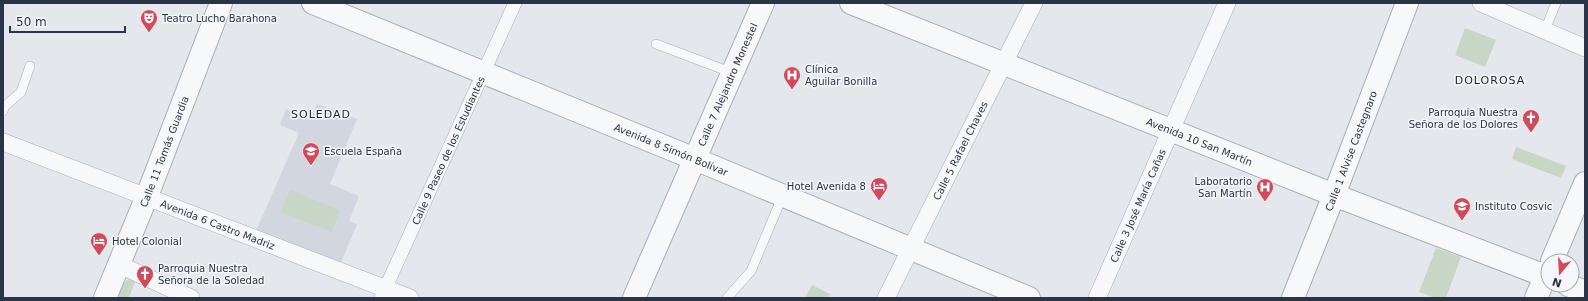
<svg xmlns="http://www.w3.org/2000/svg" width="1588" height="301" font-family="'DejaVu Sans',sans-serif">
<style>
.built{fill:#d2d6de}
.green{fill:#c9d6c5}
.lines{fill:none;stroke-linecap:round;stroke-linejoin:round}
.service-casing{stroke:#a9aeb7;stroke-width:10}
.pedestrian-casing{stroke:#a9aeb7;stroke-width:14}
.minor-casing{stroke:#a9aeb7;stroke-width:18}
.tertiary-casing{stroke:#a9aeb7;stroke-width:24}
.service{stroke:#f7f8fa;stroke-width:9}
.pedestrian{stroke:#f7f8fa;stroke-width:13}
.minor{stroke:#f7f8fa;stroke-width:17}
.tertiary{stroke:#f7f8fa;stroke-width:22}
.labels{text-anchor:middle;stroke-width:3;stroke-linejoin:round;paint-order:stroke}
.poi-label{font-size:10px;fill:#2b3445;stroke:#f4f6f9;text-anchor:start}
.street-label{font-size:10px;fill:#2b3445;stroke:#f4f6f9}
.neighbourhood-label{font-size:11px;letter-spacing:1px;fill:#1d2536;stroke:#f4f6f9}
</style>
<rect width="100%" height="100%" fill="#e4e7ec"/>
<path class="built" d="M317 104 357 119 330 184 359 196 349 221 357 224 340 265 256 231 299 133 280 125 286 109 312 118Z"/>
<path class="green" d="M1465 28 1496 40 1485 67 1455 55Z
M1516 147 1566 166 1561 178 1512 159Z
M290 190 340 210 332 232 281 212Z
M1436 248 1461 257 1446 298H1435L1419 292Z
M129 279H136L129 298H118C121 291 122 282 129 279Z
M812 285 830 294 828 298H805Z"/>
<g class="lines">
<g class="service-casing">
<path id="service" d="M1545 30 1556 3
M656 44 733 73
M3 111 5 106 21 92 30 66
M727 298 751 271 783 195"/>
</g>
<g class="pedestrian-casing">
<g id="pedestrian">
<path id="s1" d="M381 298 515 3"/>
</g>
</g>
<g class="minor-casing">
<g id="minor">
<path d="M1481 3 1585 48"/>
<path id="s2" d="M3 142 410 298"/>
<path d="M118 264 191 298"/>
<path id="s3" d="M886 298 1034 3"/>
<path id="s4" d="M1097 298 1227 3"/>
</g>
</g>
<g class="tertiary-casing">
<g id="tertiary">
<path id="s5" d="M313 3 695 159 1029 298"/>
<path id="s6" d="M851 3 1334 195 1548 277"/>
<path d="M1552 261 1585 183"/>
<path d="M1568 285 1585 292"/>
<path id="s7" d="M105 298 147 196 221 3"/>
<path id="s8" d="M634 298 763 3"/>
<path id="s9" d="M1293 298 1334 195 1407 3"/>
<path d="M1536 298 1548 270"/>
</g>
</g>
<use href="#service" class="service"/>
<use href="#pedestrian" class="pedestrian"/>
<use href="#minor" class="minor"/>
<use href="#tertiary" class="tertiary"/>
</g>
<defs>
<g id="theatre-pin" transform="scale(0.9)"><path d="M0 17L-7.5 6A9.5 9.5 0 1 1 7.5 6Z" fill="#d1495b" stroke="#f4f6f9"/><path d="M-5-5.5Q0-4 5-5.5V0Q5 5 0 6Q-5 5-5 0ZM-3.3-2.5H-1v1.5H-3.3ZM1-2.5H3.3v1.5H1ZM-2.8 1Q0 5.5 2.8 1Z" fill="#fff"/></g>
<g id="hospital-pin" transform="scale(0.9)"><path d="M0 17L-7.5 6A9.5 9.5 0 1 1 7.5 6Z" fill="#d1495b" stroke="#f4f6f9"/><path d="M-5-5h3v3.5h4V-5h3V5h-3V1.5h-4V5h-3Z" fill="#fff"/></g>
<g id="church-pin" transform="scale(0.9)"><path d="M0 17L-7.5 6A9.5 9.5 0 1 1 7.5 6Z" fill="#d1495b" stroke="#f4f6f9"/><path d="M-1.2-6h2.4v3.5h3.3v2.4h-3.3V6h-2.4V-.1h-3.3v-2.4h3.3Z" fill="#fff"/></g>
<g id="school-pin" transform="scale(0.9)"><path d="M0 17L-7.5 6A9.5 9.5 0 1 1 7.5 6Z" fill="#d1495b" stroke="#f4f6f9"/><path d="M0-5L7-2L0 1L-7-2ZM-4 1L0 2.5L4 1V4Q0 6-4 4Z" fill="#fff"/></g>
<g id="hotel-pin" transform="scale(0.9)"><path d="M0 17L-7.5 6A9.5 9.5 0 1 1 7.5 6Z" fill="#d1495b" stroke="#f4f6f9"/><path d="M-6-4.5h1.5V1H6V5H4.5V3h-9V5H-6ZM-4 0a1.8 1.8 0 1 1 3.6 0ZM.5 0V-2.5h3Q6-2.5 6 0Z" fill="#fff"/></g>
<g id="university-pin" transform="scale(0.9)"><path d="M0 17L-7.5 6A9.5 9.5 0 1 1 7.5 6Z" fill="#d1495b" stroke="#f4f6f9"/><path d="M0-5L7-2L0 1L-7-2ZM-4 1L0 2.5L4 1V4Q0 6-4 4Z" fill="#fff"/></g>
</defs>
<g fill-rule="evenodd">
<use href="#theatre-pin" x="149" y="18"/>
<use href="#hospital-pin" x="792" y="75"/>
<use href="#church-pin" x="1531" y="118"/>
<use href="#school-pin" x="311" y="151"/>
<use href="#hotel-pin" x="879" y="186"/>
<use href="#hospital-pin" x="1265" y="187"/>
<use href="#university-pin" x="1462" y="206"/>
<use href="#hotel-pin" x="99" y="241"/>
<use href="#church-pin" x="145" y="274"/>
</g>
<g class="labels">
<g class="poi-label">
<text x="162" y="22">Teatro Lucho Barahona</text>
<text x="805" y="73">Clínica<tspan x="805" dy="12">Aguilar Bonilla</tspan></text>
<text x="1518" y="116" text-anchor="end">Parroquia Nuestra<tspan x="1518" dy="12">Señora de los Dolores</tspan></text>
<text x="324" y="155">Escuela España</text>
<text x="1252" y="185" text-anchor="end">Laboratorio<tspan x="1252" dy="12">San Martín</tspan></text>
<text x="866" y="190" text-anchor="end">Hotel Avenida 8</text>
<text x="1475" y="210">Instituto Cosvic</text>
<text x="112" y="245">Hotel Colonial</text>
<text x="158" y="272">Parroquia Nuestra<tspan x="158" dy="12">Señora de la Soledad</tspan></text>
</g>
<g class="street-label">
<text dy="4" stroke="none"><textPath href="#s8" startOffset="233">Calle 7 Alejandro Monestel</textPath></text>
<text dy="4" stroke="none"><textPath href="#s6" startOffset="375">Avenida 10 San Martín</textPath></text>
<text dy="4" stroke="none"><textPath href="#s5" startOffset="387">Avenida 8 Simón Bolívar</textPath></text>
<text dy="4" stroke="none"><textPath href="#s3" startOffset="165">Calle 5 Rafael Chaves</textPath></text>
<text dy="4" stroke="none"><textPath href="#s7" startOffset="158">Calle 11 Tomás Guardia</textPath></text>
<text dy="4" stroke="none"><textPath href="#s1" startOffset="162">Calle 9 Paseo de los Estudiantes</textPath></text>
<text dy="4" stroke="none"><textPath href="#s9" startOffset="158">Calle 1 Alvise Castegnaro</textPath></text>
<text dy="4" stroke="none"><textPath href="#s4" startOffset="101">Calle 3 José María Cañas</textPath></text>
<text dy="4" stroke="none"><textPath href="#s2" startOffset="230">Avenida 6 Castro Madriz</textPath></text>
</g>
<g class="neighbourhood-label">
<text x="1490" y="84">DOLOROSA</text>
<text x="321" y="118">SOLEDAD</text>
</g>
</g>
<rect width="1588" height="301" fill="none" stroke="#2b3445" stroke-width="8"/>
<g transform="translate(1560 273) rotate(198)"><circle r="19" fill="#f4f6f9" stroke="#a4a8b1"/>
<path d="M0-3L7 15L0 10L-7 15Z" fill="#d1495b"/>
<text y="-6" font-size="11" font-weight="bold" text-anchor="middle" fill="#2b3445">N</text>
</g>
<path d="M10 26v6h115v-6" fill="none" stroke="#2b3445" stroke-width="2"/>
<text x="16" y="26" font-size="12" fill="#2b3445" stroke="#f4f6f9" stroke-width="3" paint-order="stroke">50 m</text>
</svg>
